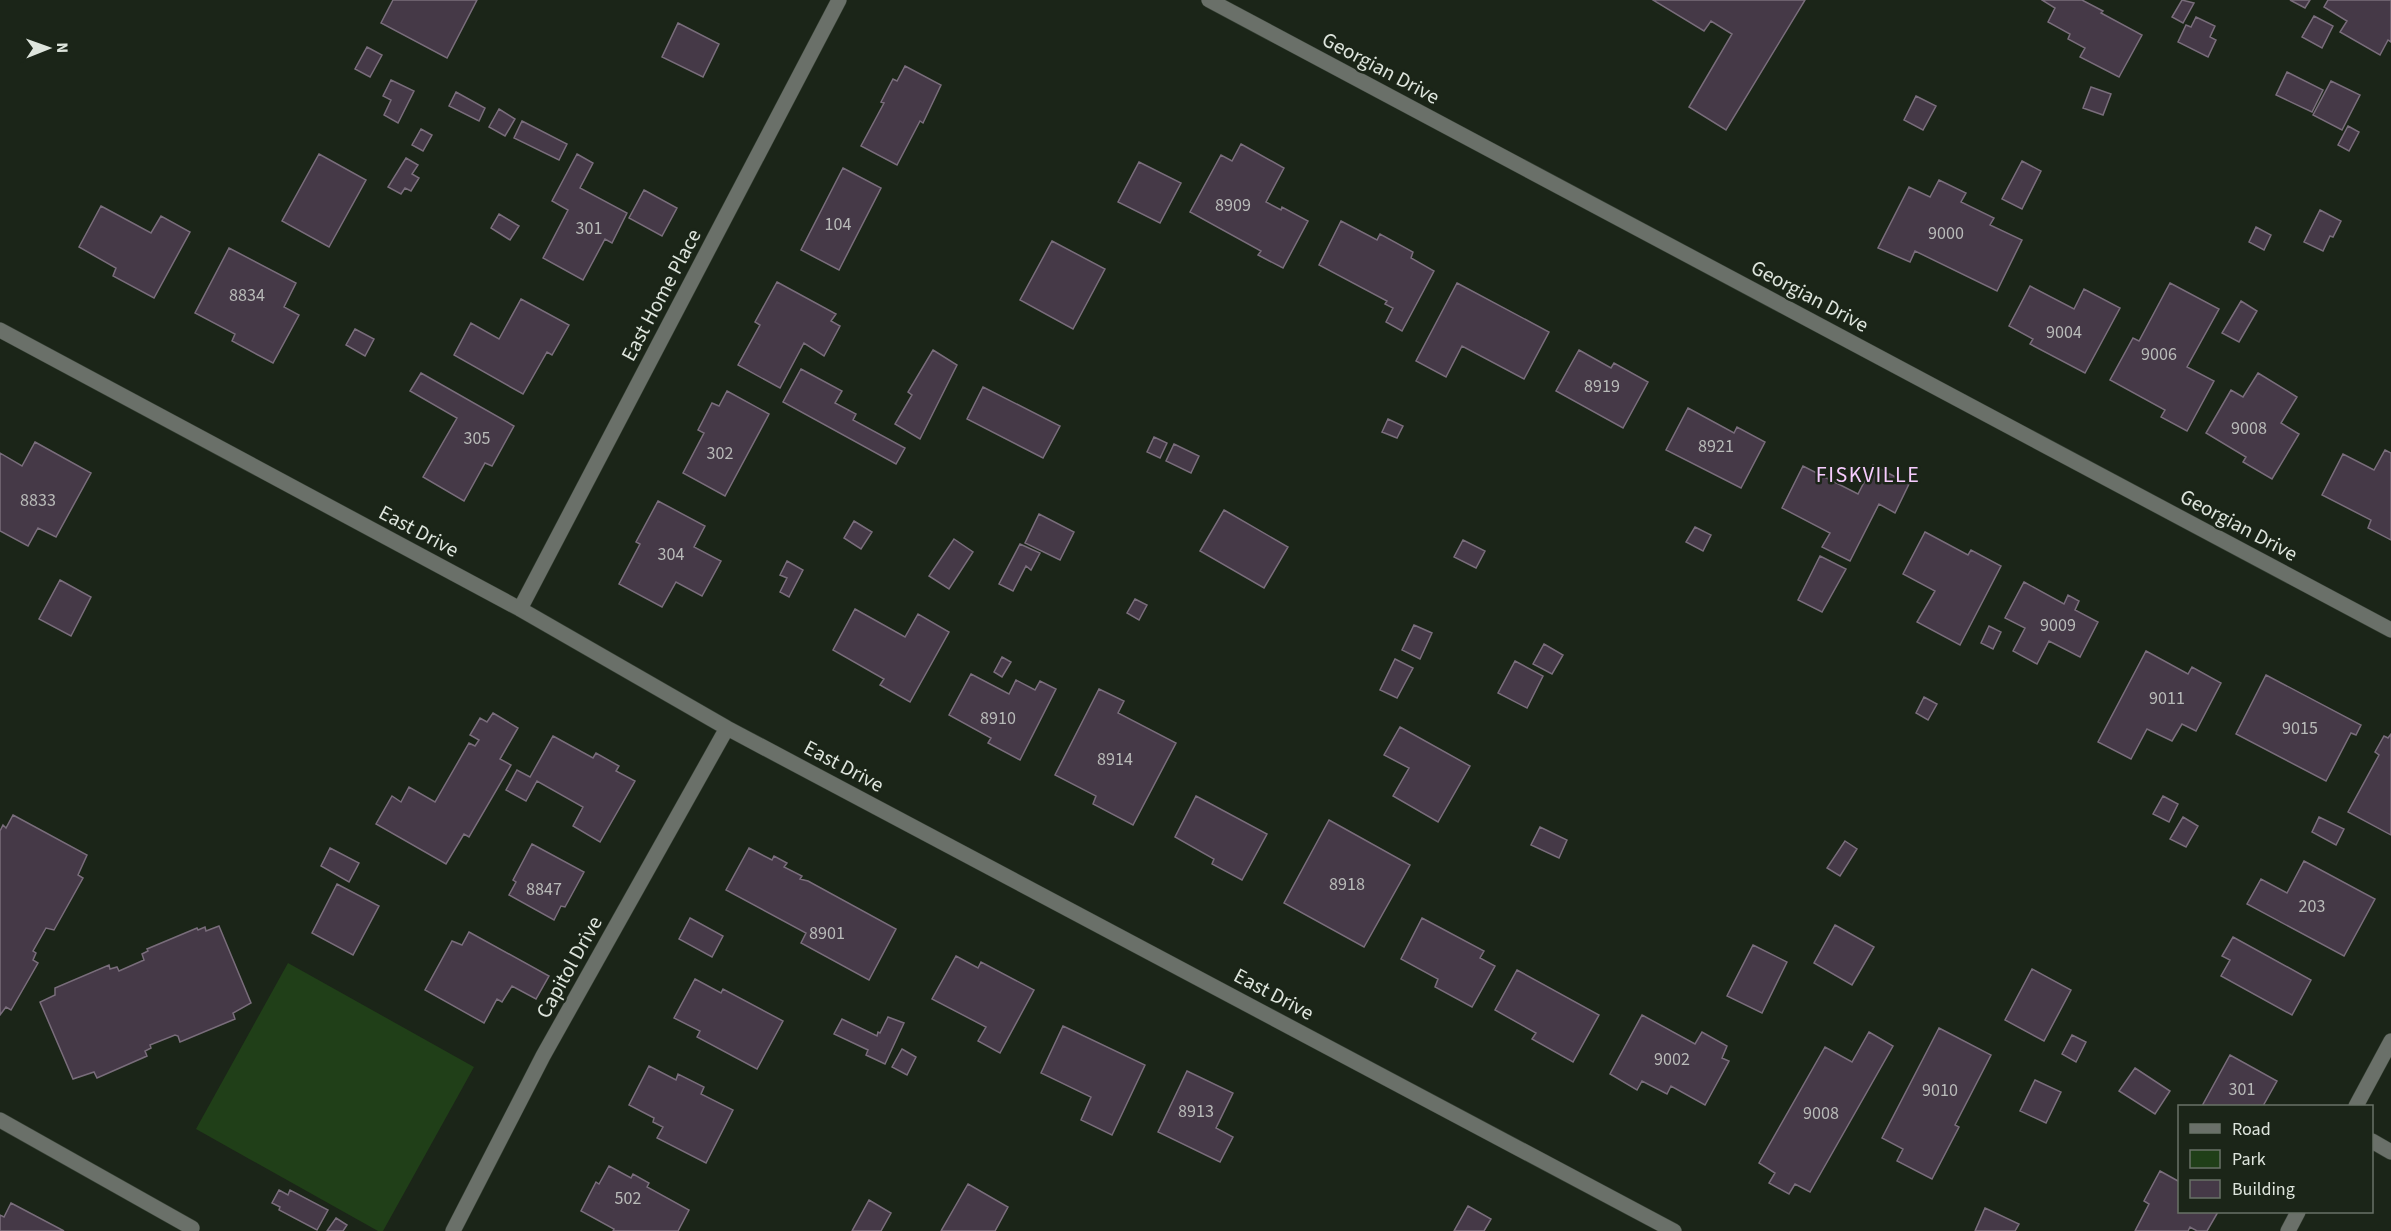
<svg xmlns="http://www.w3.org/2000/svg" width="2391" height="1231" font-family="'Source Sans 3',sans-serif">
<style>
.green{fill:#203f18}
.building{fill:#453947;stroke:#796d7b;stroke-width:1.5}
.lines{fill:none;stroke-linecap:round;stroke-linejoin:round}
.minor-casing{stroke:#364034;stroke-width:16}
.minor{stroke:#6a7069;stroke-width:15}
.labels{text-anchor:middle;stroke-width:5;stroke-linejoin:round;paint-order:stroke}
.number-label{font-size:18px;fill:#b8bab8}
.street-label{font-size:21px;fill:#dee5dd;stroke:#1b2518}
.neighbourhood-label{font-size:22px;letter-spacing:1.5px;fill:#f6ccfe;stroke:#1b2518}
</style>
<rect width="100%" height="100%" fill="#1b2518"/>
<path class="green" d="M288 963 474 1067 383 1231H378L196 1129Z"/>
<path class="building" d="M393 0H477L447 58 381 23Z
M1653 0H1805L1726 130 1689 107 1732 34 1711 21 1704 31Z
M2042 0H2082L2103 11 2101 13 2142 35 2119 77 2080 57 2085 48 2068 39 2070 34 2048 22 2055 8Z
M2182 0 2194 3 2183 23 2172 17Z
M2290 0H2310L2305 8Z
M2328 0H2391V42L2388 40 2380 55 2340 32 2347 21 2324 7Z
M2314 16 2333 26 2322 48 2302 37Z
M2196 17 2215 26 2210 37 2216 40 2208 57 2178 42 2186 25 2191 27Z
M678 23 719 44 703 77 662 57Z
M367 47 382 55 370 77 355 69Z
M905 66 941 85 923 123 920 121 897 165 861 146 884 103 881 102 893 79 897 81Z
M2287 72 2323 90 2312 112 2276 95Z
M391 80 414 91 398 123 384 115 391 100 383 96Z
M2331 81 2360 95 2342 130 2313 115Z
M2091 87 2111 94 2103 115 2083 108Z
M456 92 485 108 479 121 449 106Z
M1916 96 1936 106 1923 130 1904 120Z
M499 109 515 119 505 136 489 127Z
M522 121 567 144 559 160 514 138Z
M2348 126 2359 132 2349 151 2338 145Z
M421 129 432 135 423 151 412 145Z
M1241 144 1284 168 1266 202 1281 210 1282 207 1308 221 1283 268 1258 255 1261 251 1190 212 1221 155 1232 161Z
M319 154 366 180 329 247 282 221Z
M577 154 593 163 580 188 627 213 612 243 605 239 583 280 543 258 568 210 552 201Z
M406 158 418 165 412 174 419 178 411 191 405 188 401 194 388 187Z
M2022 161 2041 171 2022 209 2002 199Z
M1139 162 1181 183 1160 223 1118 202Z
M843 168 881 188 839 270 801 250Z
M1939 180 1966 193 1961 202 1994 218 1990 225 2022 240 1997 291 1915 251 1910 262 1878 248 1909 187 1930 197Z
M644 190 677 208 662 236 629 218Z
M101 206 151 233 161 216 190 232 154 298 113 276 116 268 79 247Z
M2320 210 2341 221 2333 237 2330 236 2323 251 2304 242Z
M499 214 519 226 510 240 491 228Z
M1341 221 1377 240 1380 234 1413 252 1411 258 1434 271 1402 331 1386 322 1393 308 1385 304 1387 301 1319 265Z
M2256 227 2271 235 2264 250 2249 242Z
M1052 241 1105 269 1073 329 1020 300Z
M229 248 296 283 284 307 299 315 273 363 232 341 235 334 195 313Z
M777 282 836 314 831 321 840 326 824 356 804 343 780 388 738 365 760 325 755 322Z
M1457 283 1549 332 1524 379 1462 346 1446 377 1416 361Z
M2170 283 2219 309 2187 367 2214 381 2187 431 2161 417 2165 410 2110 380 2133 338 2139 341Z
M2030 286 2074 309 2084 289 2120 308 2085 373 2030 344 2033 339 2009 326Z
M521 299 569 325 552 355 547 352 523 394 454 355 471 323 499 339Z
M2241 301 2257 311 2239 342 2222 333Z
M355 329 374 339 365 356 346 345Z
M933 350 957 365 920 439 895 424 912 395 908 392Z
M1579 350 1611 368 1614 363 1648 382 1623 428 1556 391Z
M801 369 842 391 835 403 856 414 853 420 905 448 896 464 783 402Z
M421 373 514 426 492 466 485 463 464 501 423 477 457 418 410 391Z
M2258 373 2297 397 2281 423 2299 434 2272 479 2243 462 2246 457 2206 433 2231 390 2243 397Z
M983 387 1060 426 1043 458 967 419Z
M727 391 769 414 725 496 683 473 704 433 698 430 712 403 719 406Z
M1688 408 1734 433 1737 427 1765 442 1741 488 1666 450Z
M1388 419 1403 426 1397 438 1382 432Z
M1154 437 1167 443 1160 458 1147 452Z
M35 442 91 473 56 537 38 528 28 546 0 531V453L22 466Z
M1174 444 1199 456 1191 473 1166 461Z
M2385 450 2391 453V540L2368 528 2371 520 2322 495 2343 454 2374 470Z
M1873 465 1909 484 1895 513 1879 504 1850 561 1822 547 1830 533 1782 508 1803 466 1858 494Z
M658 501 705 526 694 547 721 561 702 596 676 582 662 607 619 584 640 544 636 542Z
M1224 510 1288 547 1264 588 1200 551Z
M1039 514 1074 532 1060 560 1025 543Z
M854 521 872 532 861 549 844 538Z
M1695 527 1711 535 1703 551 1686 542Z
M1925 532 1968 555 1971 550 2001 566 1960 645 1917 622 1935 591 1903 574Z
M954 539 973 552 949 589 929 576Z
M1463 540 1485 551 1476 568 1454 557Z
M1020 544 1040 553 1031 570 1026 566 1013 591 999 584Z
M1820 556 1846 569 1822 612 1798 600Z
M787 561 803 570 789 597 780 592 787 578 780 575Z
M60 580 91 597 71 636 39 619Z
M2024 582 2064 604 2068 595 2079 601 2075 610 2098 622 2080 657 2049 641 2037 664 2013 651 2025 628 2005 618Z
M1135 599 1147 605 1139 620 1127 613Z
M855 609 905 637 918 614 949 632 910 702 880 685 884 679 833 650Z
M1414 625 1432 633 1420 659 1402 650Z
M1989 626 2001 632 1993 649 1981 643Z
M1544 644 1563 655 1552 674 1533 664Z
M2146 651 2188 674 2192 667 2221 683 2196 731 2182 724 2172 741 2147 729 2131 759 2098 742Z
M1002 657 1011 662 1002 677 994 672Z
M1395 659 1413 668 1397 698 1380 690Z
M1515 661 1543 676 1527 708 1498 693Z
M971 674 1009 694 1016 680 1035 690 1040 681 1056 689 1020 760 988 743 991 738 949 715Z
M2266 675 2361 725 2356 735 2351 733 2326 781 2236 734Z
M1099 689 1124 701 1118 713 1176 743 1133 825 1093 804 1096 796 1055 775Z
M1924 697 1937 704 1928 720 1916 713Z
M493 713 518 728 500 759 511 765 469 837 464 834 446 864 376 824 392 796 401 802 409 787 435 802 469 743 475 746 479 740 470 735 480 718 487 722Z
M1400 727 1470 766 1438 822 1393 796 1409 768 1384 755Z
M2391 734V835L2348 812 2379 755 2375 752 2384 736 2388 738Z
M553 736 593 758 596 753 619 766 616 771 635 781 600 842 573 826 583 807 537 781 526 801 506 790 517 770 530 777Z
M1196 796 1267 834 1242 880 1212 864 1214 859 1175 837Z
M2163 796 2178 804 2169 822 2153 814Z
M13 815 87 855 78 875 83 878 54 930 46 928 33 951 36 953 33 960 38 963 11 1010 6 1007 0 1015V831L3 825 6 828Z
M2183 817 2198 826 2186 847 2170 839Z
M2319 817 2344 829 2336 845 2312 832Z
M1329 820 1410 865 1364 947 1284 903Z
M1540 827 1567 840 1559 858 1531 845Z
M1845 841 1857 849 1840 876 1827 868Z
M532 844 584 872 565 907 561 906 554 920 509 895 516 882 513 880Z
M330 848 359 863 349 882 321 866Z
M749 848 772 860 774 856 787 863 784 867 802 876 800 879 808 881 896 929 869 980 801 943 806 933 726 890Z
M2304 861 2375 899 2344 956 2247 904 2261 879 2287 893Z
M337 884 379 906 353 955 312 933Z
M690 918 723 936 712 957 679 939Z
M1422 918 1484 951 1480 958 1495 966 1472 1007 1435 987 1438 979 1401 959Z
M1835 925 1874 947 1852 985 1814 963Z
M219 926 251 1003 233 1013 235 1019 180 1042 178 1036 175 1035 150 1045 151 1048 145 1051 147 1056 97 1078 94 1072 73 1079 40 1002 55 995V988L109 965 110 969 117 967 119 971 144 960 142 954 148 951 147 949 197 928 198 930 205 927 206 931Z
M469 932 549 976 536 999 512 986 502 1002 497 999 484 1023 425 990 452 941 462 945Z
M2233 937 2311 980 2292 1015 2221 976 2230 960 2222 956Z
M1753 945 1787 962 1762 1013 1727 996Z
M956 956 978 968 981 962 1034 990 1000 1053 978 1041 986 1027 932 999Z
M2032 969 2071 990 2044 1041 2005 1020Z
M1517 970 1599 1015 1573 1062 1532 1039 1536 1033 1495 1010Z
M695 979 721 993 723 989 783 1021 757 1069 697 1037 700 1031 674 1018Z
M1642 1015 1695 1044 1702 1032 1727 1046 1722 1058 1729 1061 1705 1105 1671 1086 1667 1094 1642 1081 1637 1090 1610 1074Z
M888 1017 904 1023 885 1064 866 1055 868 1050 834 1034 842 1019 877 1036 878 1032 880 1033Z
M1063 1026 1145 1065 1112 1135 1081 1120 1091 1097 1041 1073Z
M1939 1028 1991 1055 1955 1125 1959 1127 1932 1179 1897 1161 1903 1149 1882 1138Z
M1869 1032 1893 1046 1810 1192 1795 1184 1789 1194 1769 1183 1775 1173 1759 1163 1825 1047 1852 1062Z
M2072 1035 2086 1042 2076 1062 2062 1054Z
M902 1049 916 1057 907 1075 892 1067Z
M2230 1055 2277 1081 2263 1106H2202Z
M649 1066 676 1080 678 1074 704 1087 701 1094 733 1110 706 1163 657 1138 663 1127 653 1122 654 1118 629 1105Z
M2135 1068 2170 1091 2155 1114 2119 1091Z
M1187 1071 1233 1093 1216 1128 1233 1137 1220 1162 1158 1132Z
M2035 1080 2061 1092 2046 1123 2020 1111Z
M609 1166 631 1178 633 1174 649 1183 647 1187 689 1210 678 1231H613L614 1229 581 1211 596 1182 599 1184Z
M2160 1171 2178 1181 2180 1179V1212H2218L2207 1231H2197L2190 1227 2188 1231H2135L2149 1204 2144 1201Z
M968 1184 1008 1207 995 1231H941Z
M279 1190 288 1195 290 1190 328 1210 317 1230 279 1210 280 1207 272 1203Z
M869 1200 891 1213 881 1231H852Z
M11 1203 64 1231H0V1215L4 1217Z
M1468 1206 1491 1219 1484 1231H1454Z
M1985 1208 2019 1224 2015 1231H1975Z
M336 1218 347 1225 343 1231H327Z"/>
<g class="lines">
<g class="minor-casing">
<path id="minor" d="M1209 0 2391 630
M0 330 520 609 727 728 1674 1231
M520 609 839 0
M2356 1106 2391 1041
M0 1120 192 1228 191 1231
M2372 1141 2391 1152
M453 1231 543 1056 727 728
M2288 1231 2298 1212"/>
</g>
<use href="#minor" class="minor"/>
</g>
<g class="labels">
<g class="number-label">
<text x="1233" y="211">8909</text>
<text x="838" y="230">104</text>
<text x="589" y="234">301</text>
<text x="1946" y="239">9000</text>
<text x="247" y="301">8834</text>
<text x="2064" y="338">9004</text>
<text x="2159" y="360">9006</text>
<text x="1602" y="392">8919</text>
<text x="2249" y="434">9008</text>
<text x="477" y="444">305</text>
<text x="1716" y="452">8921</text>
<text x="720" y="459">302</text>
<text x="38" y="506">8833</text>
<text x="671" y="560">304</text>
<text x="2058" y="631">9009</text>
<text x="2167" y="704">9011</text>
<text x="998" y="724">8910</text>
<text x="2300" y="734">9015</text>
<text x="1115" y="765">8914</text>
<text x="1347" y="890">8918</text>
<text x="544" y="895">8847</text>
<text x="2312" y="912">203</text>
<text x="827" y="939">8901</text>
<text x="1672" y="1065">9002</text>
<text x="2242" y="1095">301</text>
<text x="1940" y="1096">9010</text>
<text x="1196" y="1117">8913</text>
<text x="1821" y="1119">9008</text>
<text x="628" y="1204">502</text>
</g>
<g class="street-label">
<text transform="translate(1381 68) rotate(28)" y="7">Georgian Drive</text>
<text transform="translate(661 295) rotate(-62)" y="7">East Home Place</text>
<text transform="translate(1810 296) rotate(28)" y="7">Georgian Drive</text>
<text transform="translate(2239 525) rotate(28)" y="7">Georgian Drive</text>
<text transform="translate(419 531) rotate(28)" y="7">East Drive</text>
<text transform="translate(844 766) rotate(28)" y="7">East Drive</text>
<text transform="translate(569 967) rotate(-61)" y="7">Capitol Drive</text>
<text transform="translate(1274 994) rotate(28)" y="7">East Drive</text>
</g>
<g class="neighbourhood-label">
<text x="1868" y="482">FISKVILLE</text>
</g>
</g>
<rect x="2178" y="1105" width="195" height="108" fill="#1b2518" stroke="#697267" stroke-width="1.5"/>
<rect x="2190" y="1124" width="30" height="9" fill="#6a7069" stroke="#697267" stroke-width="1.5"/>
<text x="2232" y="1135" font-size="18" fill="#dee5dd">Road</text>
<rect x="2190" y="1150" width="30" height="18" fill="#203f18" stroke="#697267" stroke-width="1.5"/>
<text x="2232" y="1165" font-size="18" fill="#dee5dd">Park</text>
<rect x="2190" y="1180" width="30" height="18" fill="#453947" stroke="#697267" stroke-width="1.5"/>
<text x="2232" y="1195" font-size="18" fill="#dee5dd">Building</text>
<g transform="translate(48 48) rotate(89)" stroke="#1b2518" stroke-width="4.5" paint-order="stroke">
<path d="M0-4.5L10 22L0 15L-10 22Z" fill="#dee5dd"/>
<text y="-9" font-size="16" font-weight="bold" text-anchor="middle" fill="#dee5dd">N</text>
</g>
</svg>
